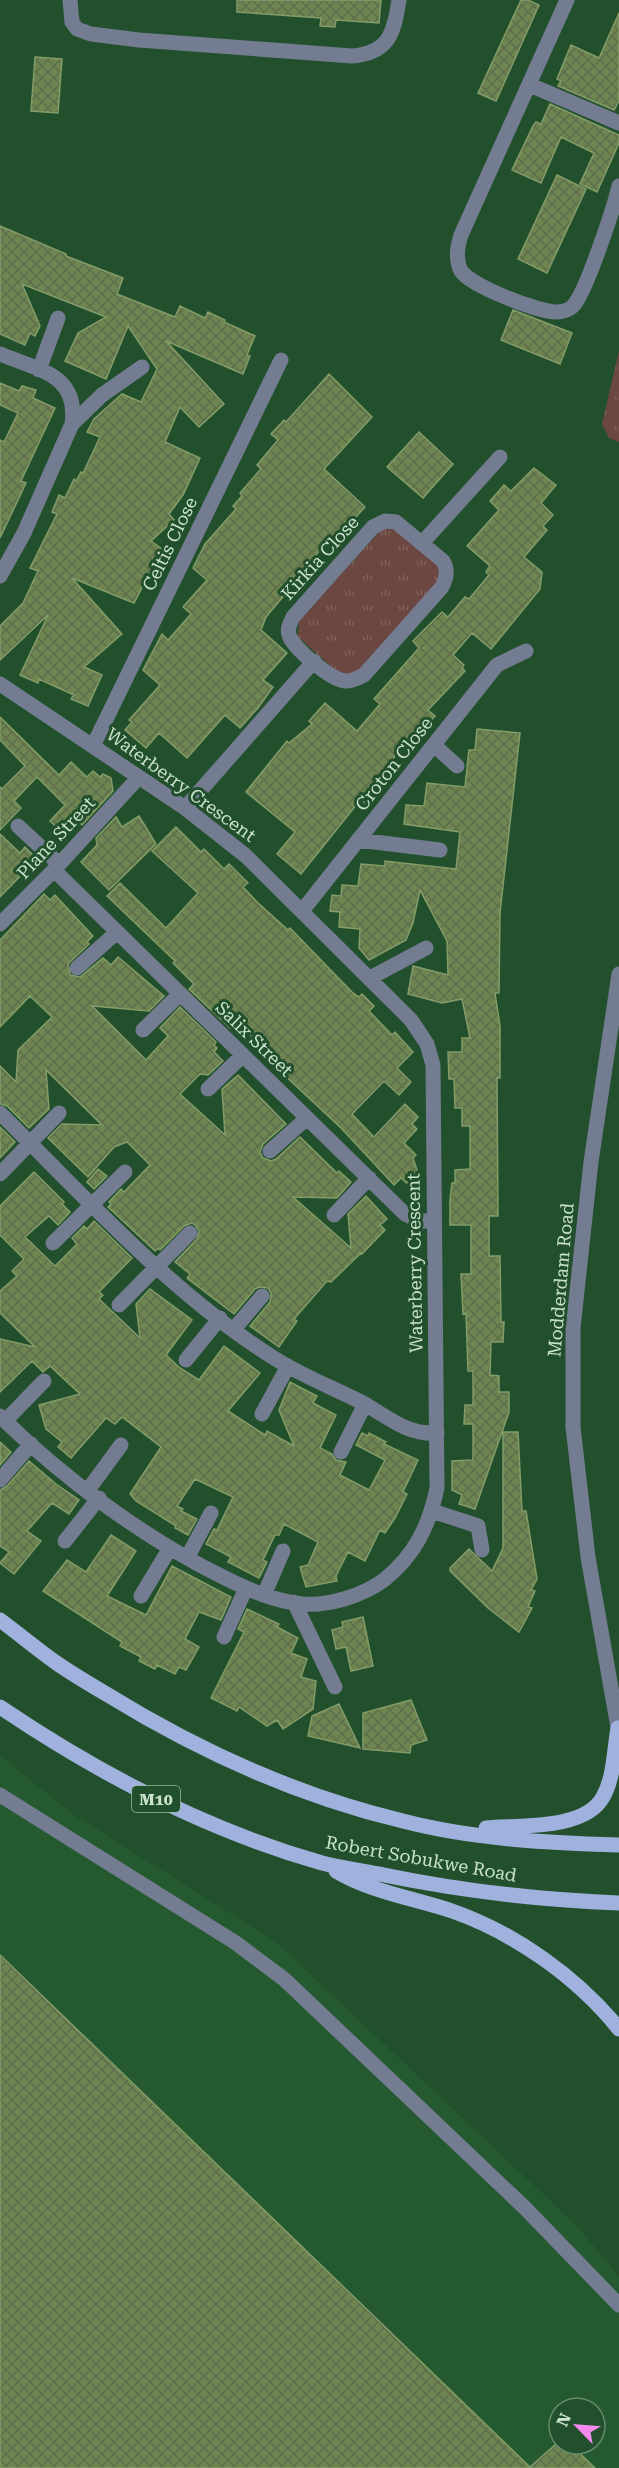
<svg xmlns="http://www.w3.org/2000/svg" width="619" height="2468" font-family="'Roboto Serif',serif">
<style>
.built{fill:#255a31;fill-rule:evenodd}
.grass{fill:url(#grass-tufts)}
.building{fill:url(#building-cross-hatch);stroke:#839c68;stroke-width:1.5}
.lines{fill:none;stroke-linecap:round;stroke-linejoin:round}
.minor{stroke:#747c92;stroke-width:15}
.major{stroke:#a1b1de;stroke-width:15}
.labels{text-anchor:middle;stroke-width:6;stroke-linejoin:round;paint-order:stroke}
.shield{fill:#22502c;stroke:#98b69d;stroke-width:1.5}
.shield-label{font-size:16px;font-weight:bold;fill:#cae2cd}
.street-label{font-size:18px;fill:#cae2cd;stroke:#22502c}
</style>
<defs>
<pattern id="grass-tufts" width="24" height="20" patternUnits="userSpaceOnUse" patternTransform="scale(1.5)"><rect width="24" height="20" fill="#6c4640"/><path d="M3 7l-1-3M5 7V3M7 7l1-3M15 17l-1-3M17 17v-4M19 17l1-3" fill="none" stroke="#80605a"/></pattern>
<pattern id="building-cross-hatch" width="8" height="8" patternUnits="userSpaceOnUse" patternTransform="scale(1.5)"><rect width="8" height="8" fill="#6e8552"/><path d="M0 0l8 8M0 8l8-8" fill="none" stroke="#5d6e4b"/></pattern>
</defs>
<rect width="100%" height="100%" fill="#22502c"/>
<path class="built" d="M0 1755 74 1815 276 1942 578 2227 619 2277V2468H0ZM559 2408H595V2444H559Z"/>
<path class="grass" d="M619 351V442L609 438 602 424Z
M389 528H395L437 565 440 574 438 582 357 672 350 676 340 674 298 637 299 621 381 530Z"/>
<path class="building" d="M237 0H381L379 23 336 20 335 27 320 26 321 18 237 12Z
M521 0H528L539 5 496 101 478 93Z
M619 13V101L614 110 558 86 561 81 557 79 571 45 599 58Z
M35 57 62 59 58 113 31 111Z
M550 104 619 135V143L597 192 580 184 594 153 561 137 541 183 512 170 533 126 536 122 541 124Z
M557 175 586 189 547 273 518 259Z
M0 226 66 254V256L123 278 117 294 175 317 180 306 205 318 208 312 225 320 224 322 255 336 247 355 250 356 243 374 166 341 224 404 199 427 180 407 165 442 200 458 183 495 169 514 174 520 151 541 162 549 134 603 72 578 122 634 84 667 102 675 88 706 71 699 74 695 39 679 38 683 20 675 48 615 0 660V626L23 603 38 571 30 568 57 514 52 512 59 495 65 498 74 479 76 481 81 472 83 473 100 437 87 432 94 419 122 394 141 402 157 369 128 326 106 379 65 361 78 333 106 317 22 284 40 326 35 336 30 333 25 345 0 334Z
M513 310 572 333 560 364 501 340Z
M329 374 372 417 324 469 365 507 334 541 330 539 301 571 303 573 266 617 261 630 287 653 263 680 273 687 258 708 240 728 225 715 187 758 159 733 146 748 125 730 132 722 129 720 160 685 143 670 162 634 168 640 191 614 183 607 207 580 193 568 205 544 236 509 233 506 242 496 240 493 261 469 257 465 278 440 271 434 284 420 286 422Z
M0 383 19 391 22 386 36 390 33 398 55 408 21 481 26 483 0 538V440L4 442 18 413 0 405Z
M419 432 453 464 423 498 387 467Z
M534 468 556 485 541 503 553 515 543 526 547 530 524 557 542 572 540 589 491 649 472 633 453 655 464 665 462 668 465 671 428 710 435 716 407 748 404 745 379 776 384 780 365 803 361 799 301 874 277 854 295 832 246 792 287 741 289 743 312 724 309 721 325 703 357 731 380 704 374 699 419 648 413 641 442 612 448 617 465 597 469 599 489 575 486 572 490 566 467 546 499 510 490 501 504 485 511 491Z
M0 717 59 775 71 762 87 777 93 771 100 777 103 774 111 778 113 791 82 825 76 819 63 833 50 821 65 805 37 777 14 801 21 808 0 830V787L2 789 25 766 0 740Z
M477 729 520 733 500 913 499 993H495L500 1026V1078H497L498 1216H489V1256H500L501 1322H504L503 1342H491L490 1375 499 1376V1392H509V1412L475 1509 459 1504 462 1495 452 1490V1461L473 1460V1424H464L465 1405H473V1371H468L466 1313 463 1314 461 1274H471V1225H450V1200L452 1183H455V1170L470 1169V1126H462V1108H455L454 1079H449L448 1052H462V1038H470L462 999 442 1003 408 994 413 966 448 975 447 941 420 890 413 923 406 940 369 960 359 948 360 929 339 927 340 912 330 911 332 895 341 896 342 885 358 886 361 864 385 866V861L456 869 460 832 404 824 406 805 424 806 427 783 465 787 468 758 469 750H475Z
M139 816 156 844 109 890 81 862 97 845 96 838 116 817 122 827Z
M176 827 201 852 204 849 224 869 229 864 248 883 243 887 257 902 288 930 290 928 352 992 359 997 362 994 374 1006 369 1011 392 1035 395 1032 413 1052 397 1068 411 1082 399 1095 384 1081 352 1114 374 1137 405 1104 418 1117 412 1124 417 1129 404 1143 416 1155 413 1158 419 1176 410 1186 401 1178 394 1185 341 1128 281 1072 283 1069 280 1064 251 1036 236 1022 230 1028 189 989 194 984 173 963 175 961 107 896 120 883 166 928 198 893 152 851Z
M0 834 20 853 25 847 37 859 0 897Z
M44 894 50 900 55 895 93 936 87 942 89 944 68 964 70 975 80 977 103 958 111 965 118 957 164 996 149 1011 92 1006 146 1060 168 1036 160 1028 180 1007 216 1042 214 1045 217 1048 214 1052 223 1061 208 1075 200 1074 180 1094 225 1135 222 1089 238 1075 286 1124 263 1144 260 1152 263 1158 271 1161 276 1159 300 1137 337 1173 339 1171 351 1182 337 1198 293 1197 351 1248 348 1214 366 1196 387 1219 380 1225 385 1230 362 1254 361 1253 331 1282 327 1281 294 1319 297 1321 279 1347 250 1326 270 1302 271 1293 268 1288 259 1287 255 1289 234 1314 187 1278 190 1274 175 1262 197 1239 199 1231 196 1226 192 1223 184 1226 160 1250 158 1248 155 1251 108 1207 111 1204 109 1202 121 1189 124 1192 150 1165 127 1142 114 1147 88 1177 48 1138 62 1124 102 1125 46 1070 49 1109 29 1128 7 1106 0 1104V1066L16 1082 18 1050 52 1017 30 996 0 1027V940Z
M0 1127 15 1142 0 1158Z
M98 1169 107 1176 94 1189 87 1182Z
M34 1172 64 1202 62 1204 70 1212 58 1225 49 1216 25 1237 55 1266 77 1244 72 1238 84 1226 87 1229 94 1221 132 1258 99 1292 103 1295 99 1299 140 1338 136 1304 150 1289 192 1320 166 1355 180 1368 199 1380 224 1346 260 1373 228 1411 265 1435 267 1431 294 1446 279 1410 290 1382 317 1396 313 1403 336 1415 320 1448 332 1454 336 1460 346 1462 340 1475 369 1490 385 1460 356 1445 362 1433 368 1436 369 1433 386 1442 384 1444 418 1460 403 1492 407 1494 395 1518 385 1533 380 1530 365 1561 348 1552 336 1576 337 1581 306 1587 300 1567 308 1565 318 1542 284 1524 279 1535H275L263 1560 267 1562 259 1578 228 1562 231 1557 206 1544 214 1529 217 1530 233 1497 195 1479 177 1506 183 1509 181 1511 197 1519 188 1535 175 1528 176 1526 136 1501 130 1494 161 1447 122 1417 115 1424 106 1418 71 1458 58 1447 62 1442 46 1429 39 1405 80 1394 50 1366 43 1372 32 1361 0 1392V1339L35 1347 0 1313V1291L17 1276 12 1271 24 1259 0 1235V1206Z
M503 1432H518L522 1511H526L537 1579 531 1590 535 1591 528 1607 532 1608 519 1632 488 1608 450 1571V1568L469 1549 492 1571 503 1548Z
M0 1442 11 1452 0 1465Z
M29 1461 56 1484 79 1500 69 1514 52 1503 27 1531 41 1541 14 1574 0 1563 9 1552 0 1546V1490L7 1486Z
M111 1535 136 1551 107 1596 146 1615 172 1566 231 1597 221 1620 199 1612 185 1639 199 1647 186 1670 179 1667 175 1674 157 1665 155 1669 139 1661 141 1657 120 1646 122 1642 43 1591 67 1560 86 1572Z
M247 1609 279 1624 277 1627 298 1638 291 1653 307 1659 301 1677 316 1681 313 1709 283 1729 277 1720 267 1726 239 1707 237 1711 211 1698 244 1632 238 1629Z
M363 1617 373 1666 351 1671 346 1647 336 1649 332 1630 343 1627 342 1622Z
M411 1700 427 1740 411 1745 410 1753 363 1749V1713Z
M339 1704 360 1748 308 1736 312 1716Z
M0 1955 530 2467 556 2444H570L595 2468H0Z"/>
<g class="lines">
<path class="minor" d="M70 0 72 22 77 29 91 34 139 40 352 56C389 53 394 33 399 0
M567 0 461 235C457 247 455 259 461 271 471 286 538 312 557 312 562 312 569 310 573 306 586 293 614 207 619 186
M530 85 619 123
M0 354C38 370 79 374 72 424L24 533 0 576
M39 370 58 318
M72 424 102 395 142 367
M385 521 396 522 443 561C448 570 447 577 442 587L364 675C358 678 353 681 346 681 332 681 293 648 289 635 287 629 290 623 293 617L373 527Z
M423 542 500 457
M0 684 185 808 246 856 411 1020 427 1044 433 1065 437 1488C429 1526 415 1555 384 1580 362 1596 329 1606 302 1604 274 1601 249 1590 225 1578 145 1539 63 1478 0 1416
M434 745 457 766
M93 746 281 360
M185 808 314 661
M18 826 59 864
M358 840 440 850
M54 870 405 1214 420 1221H434
M302 911 497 665 526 651
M0 924 54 870 139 777
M77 968 117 932
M619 974 591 1162 573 1328V1427L588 1557 619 1733
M370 978 426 948
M143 1030 180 994
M208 1089 243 1055
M0 1113C86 1198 172 1294 274 1358 302 1376 334 1388 363 1403 388 1417 407 1435 437 1433
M270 1151 307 1118
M0 1174 59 1113
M334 1215 369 1178
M53 1243 125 1172
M119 1305 190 1233
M234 1329 262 1296
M186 1360 220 1318
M262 1414 288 1366
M5 1421 44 1381
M341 1452 365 1404
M0 1480 31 1444
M88 1490 121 1445
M432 1511 478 1526 482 1550
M65 1541 99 1498
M187 1558 211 1513
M264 1595 283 1551
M141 1596 170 1548
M294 1602 335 1687
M224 1637 246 1588
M0 1795 236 1943 284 1979 525 2208 619 2305"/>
<path class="major" d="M0 1620C19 1634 38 1650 58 1664 74 1675 91 1685 108 1695 199 1751 298 1796 403 1821 472 1839 547 1843 619 1845
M0 1707C99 1774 206 1830 322 1863 342 1868 364 1871 384 1875 462 1891 540 1900 619 1903
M486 1828C520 1825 585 1830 603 1797 614 1778 614 1750 618 1728
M336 1871C371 1892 413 1898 452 1911 515 1933 577 1977 619 2029"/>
</g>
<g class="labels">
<rect class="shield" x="132" y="1786" width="48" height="26" rx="4.5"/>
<g class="shield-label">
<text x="156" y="1805">M10</text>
</g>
<g class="street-label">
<text transform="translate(170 544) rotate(-64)" y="6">Celtis Close</text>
<text transform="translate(320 558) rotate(-48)" y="6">Kirkia Close</text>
<text transform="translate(394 764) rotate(-52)" y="6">Croton Close</text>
<text transform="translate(181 785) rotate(36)" y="6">Waterberry Crescent</text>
<text transform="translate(56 838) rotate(-47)" y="6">Plane Street</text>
<text transform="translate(254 1039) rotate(44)" y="6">Salix Street</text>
<text transform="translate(415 1263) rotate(-91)" y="6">Waterberry Crescent</text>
<text transform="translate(561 1280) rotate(-85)" y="6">Modderdam Road</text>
<text transform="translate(421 1859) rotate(10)" y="6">Robert Sobukwe Road</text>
</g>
</g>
<g transform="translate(577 2426) rotate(295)"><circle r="28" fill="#22502c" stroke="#658a6c" stroke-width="1.5"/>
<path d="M0-4.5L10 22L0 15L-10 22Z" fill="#f489ef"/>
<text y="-9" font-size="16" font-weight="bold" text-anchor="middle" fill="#cae2cd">N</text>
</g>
</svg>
